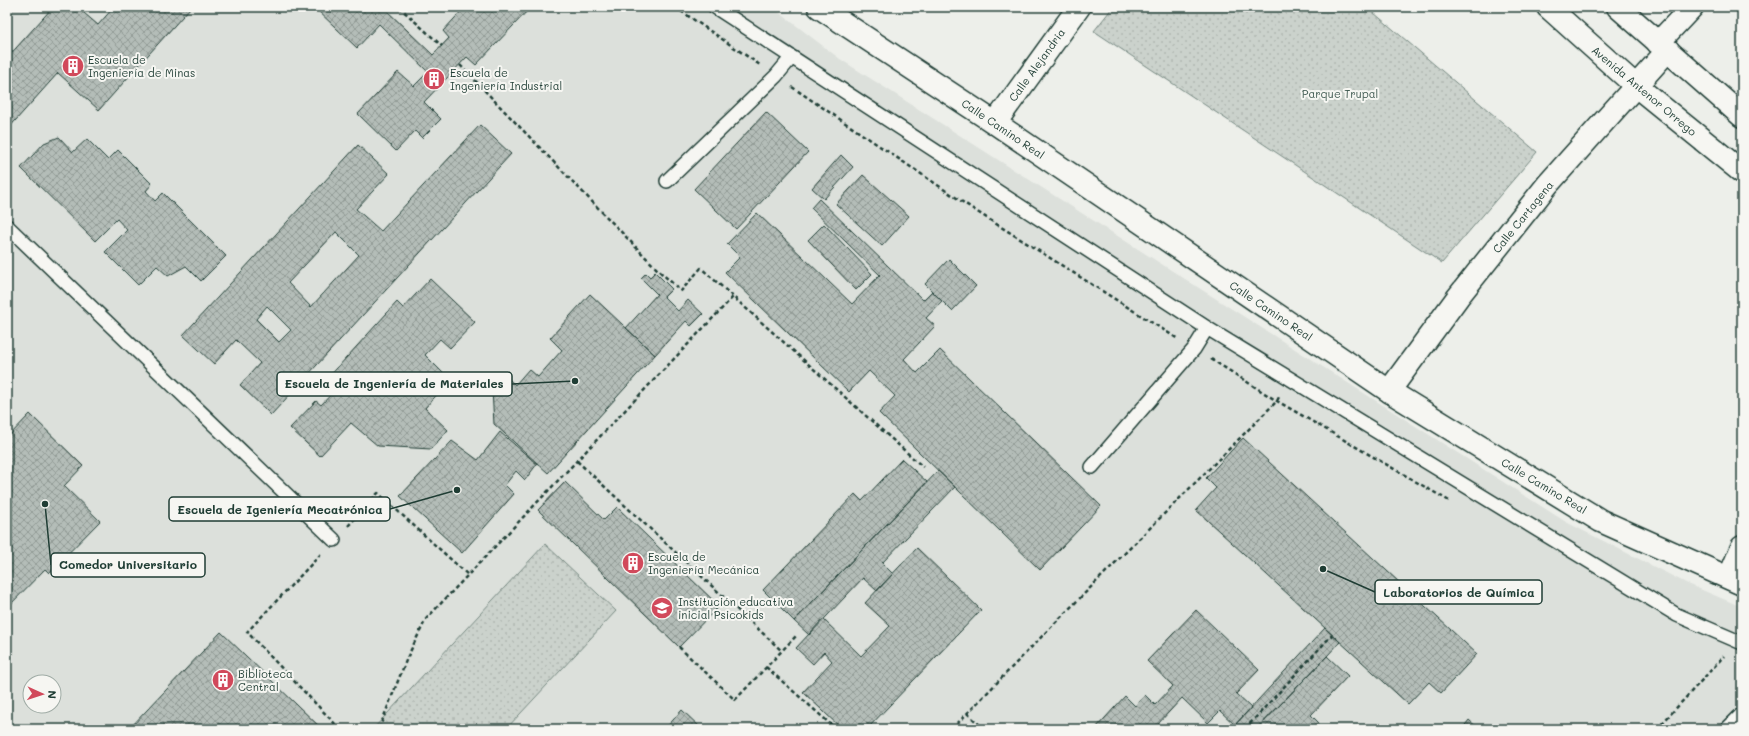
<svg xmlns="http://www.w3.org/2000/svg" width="1749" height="736" font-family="Mali,sans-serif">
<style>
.built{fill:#dce0db;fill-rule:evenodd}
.park{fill:url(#park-dots);stroke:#758880}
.building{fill:url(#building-cross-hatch);stroke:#1f3d34;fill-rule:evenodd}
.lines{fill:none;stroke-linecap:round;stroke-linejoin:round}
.lane-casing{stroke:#1f3d34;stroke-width:16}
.street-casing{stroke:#1f3d34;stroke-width:25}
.secondary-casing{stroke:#1f3d34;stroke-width:25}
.path{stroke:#1f3d34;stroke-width:2.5;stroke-dasharray:4 3;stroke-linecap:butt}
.lane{stroke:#f6f6f2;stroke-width:13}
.street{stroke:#f6f6f2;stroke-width:22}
.secondary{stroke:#f6f6f2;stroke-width:22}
.labels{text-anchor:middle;stroke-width:4;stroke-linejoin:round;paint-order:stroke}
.poi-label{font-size:11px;fill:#1f3d34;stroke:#f6f6f2;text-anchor:start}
.street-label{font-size:11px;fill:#1f3d34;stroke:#f6f6f2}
.park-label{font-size:11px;fill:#415b52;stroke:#f6f6f2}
.leader{fill:none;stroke:#1f3d34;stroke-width:1.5}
.callout-dot{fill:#1f3d34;stroke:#f6f6f2;stroke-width:1.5}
.callout{fill:#f6f6f2;stroke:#1f3d34;stroke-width:1.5}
.callout-label{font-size:12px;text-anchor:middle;font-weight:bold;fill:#1f3d34}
</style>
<defs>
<pattern id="park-dots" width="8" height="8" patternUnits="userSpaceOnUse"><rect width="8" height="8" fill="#cbd2cc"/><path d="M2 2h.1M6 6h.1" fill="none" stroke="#aeb5b0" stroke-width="1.8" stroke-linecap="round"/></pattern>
<pattern id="building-cross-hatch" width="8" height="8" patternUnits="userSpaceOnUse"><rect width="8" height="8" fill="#b4bdb8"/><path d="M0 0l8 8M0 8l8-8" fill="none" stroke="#929b96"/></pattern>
</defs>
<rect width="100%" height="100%" fill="#edefea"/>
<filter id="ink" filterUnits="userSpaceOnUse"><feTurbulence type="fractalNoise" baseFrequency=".025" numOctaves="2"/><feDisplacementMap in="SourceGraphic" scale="8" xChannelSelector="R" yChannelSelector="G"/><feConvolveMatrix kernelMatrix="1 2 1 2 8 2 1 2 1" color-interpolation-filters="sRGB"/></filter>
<g filter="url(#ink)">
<path class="built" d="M7 7H772L840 59 1566 522 1688 584 1742 607V729H7ZM30 682H54V706H30Z"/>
<path class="park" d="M1113 7H1367L1537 152 1442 263 1094 31Z
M545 544 616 611 506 729H373Z"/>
<path class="building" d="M53 7H77L98 25 114 7H191L99 110 58 73 7 130V58Z
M314 7H383L433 55 449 38 443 31 465 7H531L476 65 467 57 424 102 441 119 422 138 415 131 396 151 358 114 398 72 414 86 428 72 379 24 357 48Z
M766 112 808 152 736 229 694 189Z
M480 125 511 154 271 415 240 385 260 363 236 340 214 364 183 335 358 145 389 174 356 209 381 231ZM336 232 359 255 311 307 288 283ZM267 306 291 330 279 342 256 319Z
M59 137 73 152 87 139 108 160 118 150 152 184 146 191 155 201 163 193 226 256 201 281 186 266 168 276 157 266 138 285 105 252 127 230 117 219 95 241 21 168 44 143Z
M841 155 853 167 824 199 812 188Z
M863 175 909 216 882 246 836 204Z
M819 199 923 300 932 291 942 301 926 318 935 326 904 359 917 373 940 350 1101 506 1040 570 879 413 895 396 869 371 849 392 725 272 740 257 727 244 757 213 852 304 880 275 811 208Z
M824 224 872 274 856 290 808 240Z
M949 259 976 286 952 311 925 284Z
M655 272 672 289 664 297 678 311 688 300 703 314 691 326 686 321 655 355 626 328 657 294 641 278 646 273 650 277Z
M430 279 475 322 450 348 440 339 425 355 450 380 425 408 448 430 431 449 378 446 351 423 320 456 290 428 316 401 321 405 337 388 327 379 397 302 403 308Z
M590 294 655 355 548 473 494 424 492 390 505 375 515 385 529 369 538 377 562 350 550 338Z
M30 414 83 466 64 486 100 521 49 573 45 569 7 608V438Z
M500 432 537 464 525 480 516 471 505 485 514 494 462 553 400 496 452 441 478 460Z
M1243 438 1477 654 1441 693 1429 682 1408 704 1196 510 1216 488 1206 478Z
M902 459 927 482 794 621 763 590 855 494 862 501Z
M938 471 955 487 882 563 893 574 877 591 863 578 809 635 794 621Z
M565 482 604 520 617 507 719 606 679 647 538 510Z
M917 548 981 610 867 729H842L803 692 832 661 824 652 813 664 796 648 823 619 861 656 890 626 865 603Z
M1196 610 1259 670 1236 694 1251 708 1235 725 1220 711 1208 723 1182 698 1157 725 1161 729H1095L1125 696 1135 706 1145 695 1155 705 1173 686 1147 661Z
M1325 628 1340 642 1327 656 1257 729H1231Z
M221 632 322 729H129Z
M1327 656 1348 676 1311 715 1319 723 1314 729H1257Z
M682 710 702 729H665Z
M1469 720 1479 729H1462Z"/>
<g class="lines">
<g class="lane-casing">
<path id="lane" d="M715 7 1207 328 1677 615 1742 643
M667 181 776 76 791 58
M7 226 334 540
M1092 467 1194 349 1207 328
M1727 729 1742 714"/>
</g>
<g class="street-casing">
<path id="street" d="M819 7 995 123 1389 391 1601 521 1742 584
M1658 43 1692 7
M995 123 1079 7
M1389 391 1458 297 1548 184 1668 50
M1729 578 1742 547"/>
</g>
<g class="secondary-casing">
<path id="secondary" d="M1548 7 1636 86 1742 172
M1618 7 1742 116"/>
</g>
<path class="path" d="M399 7 442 46
M675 7 760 65
M460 65 658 270 681 291 701 268 923 467
M792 87 979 213 1178 339
M1211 359 1277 401 1451 502
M577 461 782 651
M348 526 378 493 468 575
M321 554 247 632 340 729
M679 647 735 700 796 636
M766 667 836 729
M967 713 984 729
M379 729 407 658 426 619 733 297
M952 729 1051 627 1277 401 1280 395
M1245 729 1332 635
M1657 729 1724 656"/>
<use href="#lane" class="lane"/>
<use href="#street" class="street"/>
<use href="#secondary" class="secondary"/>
</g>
</g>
<defs>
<g id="building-disc" transform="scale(1.15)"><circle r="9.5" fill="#d1495b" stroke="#f6f6f2"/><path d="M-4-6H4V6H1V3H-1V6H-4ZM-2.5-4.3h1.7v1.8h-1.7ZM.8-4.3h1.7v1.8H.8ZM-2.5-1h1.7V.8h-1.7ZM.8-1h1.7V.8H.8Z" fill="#fff"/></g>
<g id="school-disc" transform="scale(1.15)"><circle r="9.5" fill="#d1495b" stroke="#f6f6f2"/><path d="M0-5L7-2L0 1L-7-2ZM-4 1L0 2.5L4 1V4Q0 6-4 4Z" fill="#fff"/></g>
</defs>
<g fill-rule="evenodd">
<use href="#building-disc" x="73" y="66"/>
<use href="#building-disc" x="434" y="79"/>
<use href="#building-disc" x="633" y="563"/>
<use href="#school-disc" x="662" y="608"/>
<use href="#building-disc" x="223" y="680"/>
</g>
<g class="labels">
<g class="poi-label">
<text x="88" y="64">Escuela de<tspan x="88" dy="13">Ingeniería de Minas</tspan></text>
<text x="450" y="77">Escuela de<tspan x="450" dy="13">Ingeniería Industrial</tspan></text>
<text x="648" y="561">Escuela de<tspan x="648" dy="13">Ingeniería Mecánica</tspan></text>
<text x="678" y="606">Institución educativa<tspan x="678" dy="13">inicial Psicokids</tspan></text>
<text x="238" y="678">Biblioteca<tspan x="238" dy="13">Central</tspan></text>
</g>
<g class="street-label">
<text transform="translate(1037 65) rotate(-54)" y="4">Calle Alejandria</text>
<text transform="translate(1644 91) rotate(40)" y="4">Avenida Antenor Orrego</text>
<text transform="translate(1003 129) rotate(34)" y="4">Calle Camino Real</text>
<text transform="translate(1523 217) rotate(-51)" y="4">Calle Cartagena</text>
<text transform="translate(1271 311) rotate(34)" y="4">Calle Camino Real</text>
<text transform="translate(1544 486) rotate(31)" y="4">Calle Camino Real</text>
</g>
<g class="park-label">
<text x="1340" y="98">Parque Trupal</text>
</g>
</g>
<path class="leader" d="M575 381L512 384M457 490L390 509M45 504L51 565M1323 569L1375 592"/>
<g class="callout-dot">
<circle cx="575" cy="381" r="4"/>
<circle cx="457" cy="490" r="4"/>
<circle cx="45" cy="504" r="4"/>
<circle cx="1323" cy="569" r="4"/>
</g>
<g class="callout">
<rect x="277" y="372" width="235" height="24" rx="4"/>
<rect x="169" y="497" width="221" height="24" rx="4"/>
<rect x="51" y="553" width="154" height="24" rx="4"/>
<rect x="1375" y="580" width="167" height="24" rx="4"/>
</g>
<g class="callout-label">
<text x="394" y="388">Escuela de Ingeniería de Materiales</text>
<text x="280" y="514">Escuela de Igeniería Mecatrónica</text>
<text x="128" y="569">Comedor Universitario</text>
<text x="1459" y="597">Laboratorios de Química</text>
</g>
<rect width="1749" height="736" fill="none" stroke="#f6f6f2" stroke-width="24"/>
<rect x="12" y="12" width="1725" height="712" fill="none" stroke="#1f3d34" stroke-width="1.5" filter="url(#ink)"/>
<g transform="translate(42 694) rotate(93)"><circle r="19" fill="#f6f6f2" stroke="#a0aca6"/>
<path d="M0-3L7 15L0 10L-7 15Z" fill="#d1495b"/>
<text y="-6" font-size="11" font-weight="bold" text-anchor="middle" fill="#1f3d34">N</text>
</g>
</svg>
